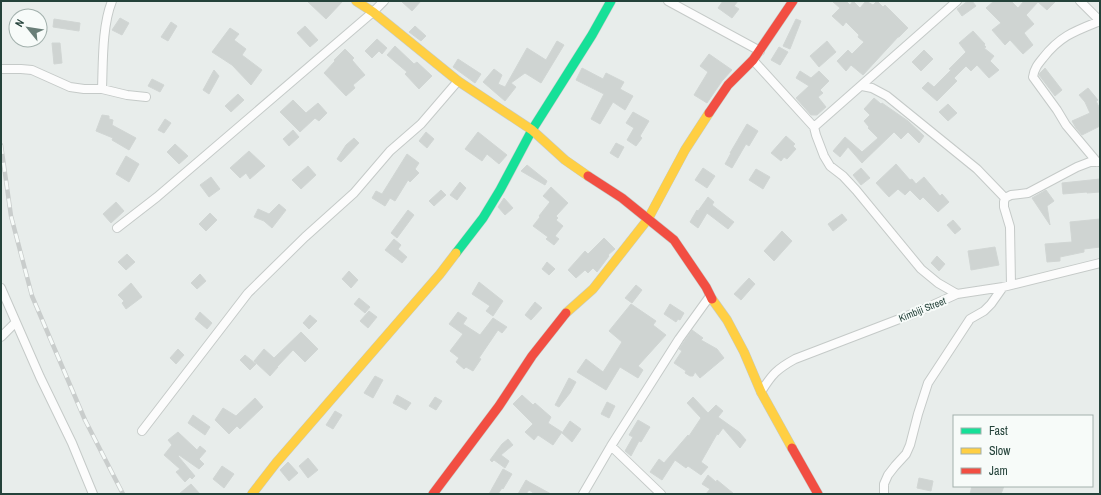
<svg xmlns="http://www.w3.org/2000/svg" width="1101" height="495" font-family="'Archivo Narrow',sans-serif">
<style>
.building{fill:#cfd4d2;stroke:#d1d6d4}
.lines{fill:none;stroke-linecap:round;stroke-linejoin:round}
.street-casing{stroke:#c5cac8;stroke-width:10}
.fast-casing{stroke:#c3cbc8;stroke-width:10}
.slow-casing{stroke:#c3cbc8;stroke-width:10}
.jam-casing{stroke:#c3cbc8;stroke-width:10}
.street{stroke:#fcfcfc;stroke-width:8}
.fast{stroke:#16e098;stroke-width:9}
.slow{stroke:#ffcf43;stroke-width:9}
.jam{stroke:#f24e42;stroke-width:9}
.rail-casing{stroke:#c9cdcc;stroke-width:4.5}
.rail{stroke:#f7fbf9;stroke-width:3;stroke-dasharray:9;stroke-linecap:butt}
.labels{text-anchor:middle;stroke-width:4;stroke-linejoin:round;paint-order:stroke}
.street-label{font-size:10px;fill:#24423a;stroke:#f7fbf9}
</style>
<rect width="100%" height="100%" fill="#e8edeb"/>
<path class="building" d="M307 1H343L326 19Z
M401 1H421L412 11Z
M723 1H738L734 6 739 9 732 18 718 8Z
M832 1H846L850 5 853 1 860 8 866 1 873 5 877 1 883 7 885 5 908 28 899 37H898L863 75 851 65 846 71 837 61 848 50 852 54 864 42 858 37 859 35 846 22 843 26 832 16 840 8Z
M968 1H972L976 6 962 16 957 9Z
M994 1H1011L1018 8 1024 1H1056L1047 10 1038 2 1026 15 1034 24 1024 33 1033 45 1023 54 1010 40 1005 45 992 30 1001 23 986 8Z
M120 18 129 23 122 35 112 30Z
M54 19 80 23 79 31 53 27Z
M796 19 801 21 790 49 783 46Z
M171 22 177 26 168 41 161 37Z
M305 26 318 40 310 47 297 33Z
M415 26 426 36 421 41 409 32Z
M230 28 239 34 234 40 246 49 242 55 262 70 251 85 232 65 212 52Z
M973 31 985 44 984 45 986 47 984 48 994 56 990 61 999 70 989 78 977 65 971 71 966 66 954 78 957 81 937 101 922 88 928 82 934 87 951 70 949 69 966 52 959 43Z
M377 39 387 48 382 54 379 51 372 58 365 51Z
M557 41 564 45 541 83 525 73 511 83 516 87 505 101 483 82 494 69 502 75 498 84 505 87 527 48 546 60Z
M827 41 836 52 819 67 810 56Z
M52 43H60L62 63 54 64Z
M395 46 414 64 417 62 432 76 419 89 405 74 407 72 387 55Z
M779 47 788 52 780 65 771 60Z
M345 49 354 58 352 60 365 75 353 85 355 88 346 96 324 73 335 61 334 60Z
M924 50 933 59 921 71 912 62Z
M709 54 732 70 722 81 707 103 694 95 708 72 700 66Z
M458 59 481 74 475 83 453 67Z
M582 68 603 79 606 73 624 82 620 89 633 96 625 110 613 102 600 124 591 119 604 94 576 80Z
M1045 68 1062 90 1055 96 1039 75 1040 73Z
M214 70 219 76 209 94 203 90Z
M800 71 811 78 819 71 829 81 820 90 823 93 818 97 826 107 817 115H811L796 98 809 86 796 78Z
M152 79 164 85 160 92 148 86Z
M1088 88 1098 100 1096 101 1100 109V126L1082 135 1076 128 1072 121 1090 113 1085 102 1079 95Z
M238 94 244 100 231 112 225 106Z
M874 98 881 104 882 103 908 121 924 136 919 143 908 132 901 139 894 132 862 163 848 147 840 157 833 151 845 137 862 152 878 138 868 128 869 127 864 121 870 115 864 109Z
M293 100 306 113 318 103 327 113 319 121 315 118 300 132 280 112Z
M948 104 957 113 948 121 939 112Z
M633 112 649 121 640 136 642 138 636 146 627 140 634 128 626 123Z
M102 115 109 116V119L113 120 112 125 136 138 129 150 112 140 113 138 96 131Z
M165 119 171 123 164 133 158 130Z
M747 124 758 131 749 146 746 144 732 168 725 164 731 153H730Z
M293 130 299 137 289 146 283 139Z
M426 132 434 139 427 148 419 141Z
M478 132 507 155 499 164 487 154 482 161 465 149Z
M786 136 795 144 793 146 796 149 787 159 784 157 781 161 771 153Z
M354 138 359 143 341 162 337 159 346 145Z
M616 143 624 147 618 158 610 153Z
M175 144 188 156 179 164 167 152Z
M249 151 265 166 250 179 246 173 240 178 230 168Z
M407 154 419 163 415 169 419 173 410 182 408 180 395 201 390 198 385 206 372 198 376 191 382 194Z
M126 156 139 164 129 182 116 174Z
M896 164 910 180 912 179 916 184 924 177 940 196 942 194 949 202 938 212 923 197 920 200 910 190 905 195 898 189 889 197 876 183Z
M527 165 547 181 545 185 521 171Z
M308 166 316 175 301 189 292 180Z
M703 168 715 176 707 188 695 180Z
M861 168 870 178 861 185 853 175Z
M756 169 770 177 763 189 749 180Z
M211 177 220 189 209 197 200 185Z
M1100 179V192L1087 193V192L1063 194 1062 183Z
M460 182 466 188 457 200 450 195Z
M551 187 568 203 556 216 558 218 556 220 563 226 555 236 559 239 554 245 546 239 548 237 533 226 540 217 539 216 550 202 543 196Z
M441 190 446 195 434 206 429 201Z
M1046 190 1054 201 1047 206 1050 225 1032 198Z
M708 197 714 202 712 205 734 222 728 229 707 213 698 228 690 222 697 210 698 211Z
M504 198 513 208 505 215 498 207Z
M116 202 124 211 111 223 103 214Z
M279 204 286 210 272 228 264 221 254 217 258 209 269 214Z
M408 210 414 215 397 238 391 233Z
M210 213 217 220 206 231 199 224Z
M842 214 847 220 833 231 828 224Z
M1100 219V247L1084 249V252L1060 257V261L1047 262 1045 244 1072 242 1070 222Z
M953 220 961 229 955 234 947 225Z
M782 231 792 241 774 261 764 251Z
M604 238 615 249 608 255 609 256 597 272 593 268 588 273 585 270 576 278 568 270 585 251 588 254Z
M394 239 401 245 398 249 407 257 402 263 385 250Z
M995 247 999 265 971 270 968 251Z
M127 254 135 262 126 270 118 262Z
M937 256 945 264 939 271 931 263Z
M547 262 555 269 549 275 542 269Z
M349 271 358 280 351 288 342 279Z
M200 274 206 281 197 289 191 283Z
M749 278 755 284 741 300 734 294Z
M479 282 503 301 493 316 486 311 490 306 472 294Z
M131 283 142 297 126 309 122 303 124 301 118 295Z
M636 285 642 290 632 303 625 298Z
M359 298 370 307 365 313 354 304Z
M535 302 542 308 531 320 525 315Z
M631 304 656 321 653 325 666 335 638 366 643 370 638 378 620 367 606 390 577 372 586 359 603 372 622 342 609 331Z
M670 304 684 313 680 320 678 319 676 322 664 314Z
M369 311 377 317 368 328 360 321Z
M200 312 212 323 207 329 195 319Z
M458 312 467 318 463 324 480 335 493 318 507 327 502 333 498 330 479 358 481 359 473 371 466 367 464 369 456 362 459 358 450 351 463 334 449 324Z
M310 315 317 321 309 329 303 323Z
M692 330 703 338 701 340 717 349 724 358 700 378 695 372 693 376H690L685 373 686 371 674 363 682 351 679 349Z
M301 332 318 349 305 362 293 350 277 367H278L270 376 254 361 264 349 274 358Z
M178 349 184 355 176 364 170 358Z
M245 355 256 364 250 370 240 360Z
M375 376 383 380 373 398 364 393Z
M569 378 576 382 570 393 559 407 555 405Z
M397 395 411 403 406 410 393 403Z
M522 395 533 405 535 403 551 417 548 423 562 432 553 445 538 435 534 440 525 432 533 424 513 404Z
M435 397 442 401 436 410 429 406Z
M693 397 708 413 716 405 723 411 718 417 739 432 746 440 740 448 723 428 718 435 717 434 701 462 708 467 701 475 688 466 686 468 675 460 662 480 650 472 659 459 664 463 688 435 689 436 701 418 687 403Z
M255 398 263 407 240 429 237 426 229 434 215 420 223 408 236 416Z
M607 402 615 406 609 418 601 414Z
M335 411 342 415 333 429 326 425Z
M193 415 210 427 205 435 188 423Z
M638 420 650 427 641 442 639 441 631 456 625 451 633 437 629 435Z
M570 421 581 429 572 442 562 433Z
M178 432 197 450 200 446 206 451 199 459 204 464 199 469 179 455 178 456 195 476 192 479 190 477 185 482 176 472 180 469 164 455 172 445 168 440Z
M508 439 513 445 501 455 509 461 505 468 494 460 492 462 490 460 502 444Z
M308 458 318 470 308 478 299 466Z
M288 462 298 473 289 481 280 470Z
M222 466 234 474 224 488 213 479Z
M503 469 512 474 503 489 502 488 498 494H489Z
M708 475 716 482 717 480 734 494H706L710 489 702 484Z
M919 478 933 481 931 491 917 488Z
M526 480 529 482 551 494H535L529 490 526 494H518Z
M191 484 200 494H179Z
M972 486H1004L1001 494H970Z"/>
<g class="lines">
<g class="street-casing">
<path id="street" d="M668 1 760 51
M1080 1 1100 21
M753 60 814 127 816 135 824 156 830 166 843 176 856 190 921 269 938 283 957 294
M1 69H21L32 70 70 87 84 89H102L127 95 146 97
M862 86 872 88 887 96 977 169 1005 198
M102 89C103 62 102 26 112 1
M814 127 957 1
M1097 162 1066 125 1057 110 1033 77C1034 69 1038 64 1043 58 1060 36 1075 31 1100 21
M117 228 157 197 373 12 384 1
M1011 285 1010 227 1004 207V202L1005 198 1011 195 1028 193 1077 167 1090 162H1100
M1 288 40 377 72 443 93 494
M1 337 15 323
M761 392C772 374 777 369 795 359L915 313 957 294 1003 287 1100 263
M142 431 248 293 305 237 354 193 390 151 421 124 458 81
M611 446 661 494
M583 494 611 446 679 339 710 296
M884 494V484L888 475 895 466 906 454 910 445 918 414 928 383 970 319 984 311 991 304 1003 287"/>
</g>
<g class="fast-casing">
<path id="fast" d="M456 253 483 218 500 190 532 130 592 35 611 1"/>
</g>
<g class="slow-casing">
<path id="slow" d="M356 1 373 12 458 81 532 130 565 160 588 176
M712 299 727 320 744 352 761 392 792 448
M566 313 593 289 648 219 685 150 709 113
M252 494 276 463 440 274 456 253"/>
</g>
<g class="jam-casing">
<path id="jam" d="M709 113 728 85 753 60 793 1
M588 176 622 198 674 240 706 287 712 299
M792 448 818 494
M433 494 499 406 532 356 566 313"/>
</g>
<use href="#street" class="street"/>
<use href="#fast" class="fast"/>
<use href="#slow" class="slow"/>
<use href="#jam" class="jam"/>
<g class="rail-casing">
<path id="rail" d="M1 145 11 216 32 296 85 420 123 494"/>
</g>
<use href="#rail" class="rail"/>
</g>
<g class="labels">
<g class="street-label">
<text transform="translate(922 309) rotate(-22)" y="4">Kimbiji Street</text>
</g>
</g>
<rect width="1101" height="495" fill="none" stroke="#24423a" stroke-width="4"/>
<rect x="953" y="415" width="140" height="72" fill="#f7fbf9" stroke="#a3b1ad"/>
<rect x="961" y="428" width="20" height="6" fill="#16e098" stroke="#a3b1ad"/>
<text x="989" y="435" font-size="12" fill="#24423a">Fast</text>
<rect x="961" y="448" width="20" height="6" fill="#ffcf43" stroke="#a3b1ad"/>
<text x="989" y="455" font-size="12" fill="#24423a">Slow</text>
<rect x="961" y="468" width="20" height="6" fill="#f24e42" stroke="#a3b1ad"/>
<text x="989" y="475" font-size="12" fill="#24423a">Jam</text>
<g transform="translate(28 28) rotate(300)"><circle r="19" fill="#f7fbf9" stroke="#a3b1ad"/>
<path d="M0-3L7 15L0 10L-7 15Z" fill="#697e78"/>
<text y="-6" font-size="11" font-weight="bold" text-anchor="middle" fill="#24423a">N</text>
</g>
</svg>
